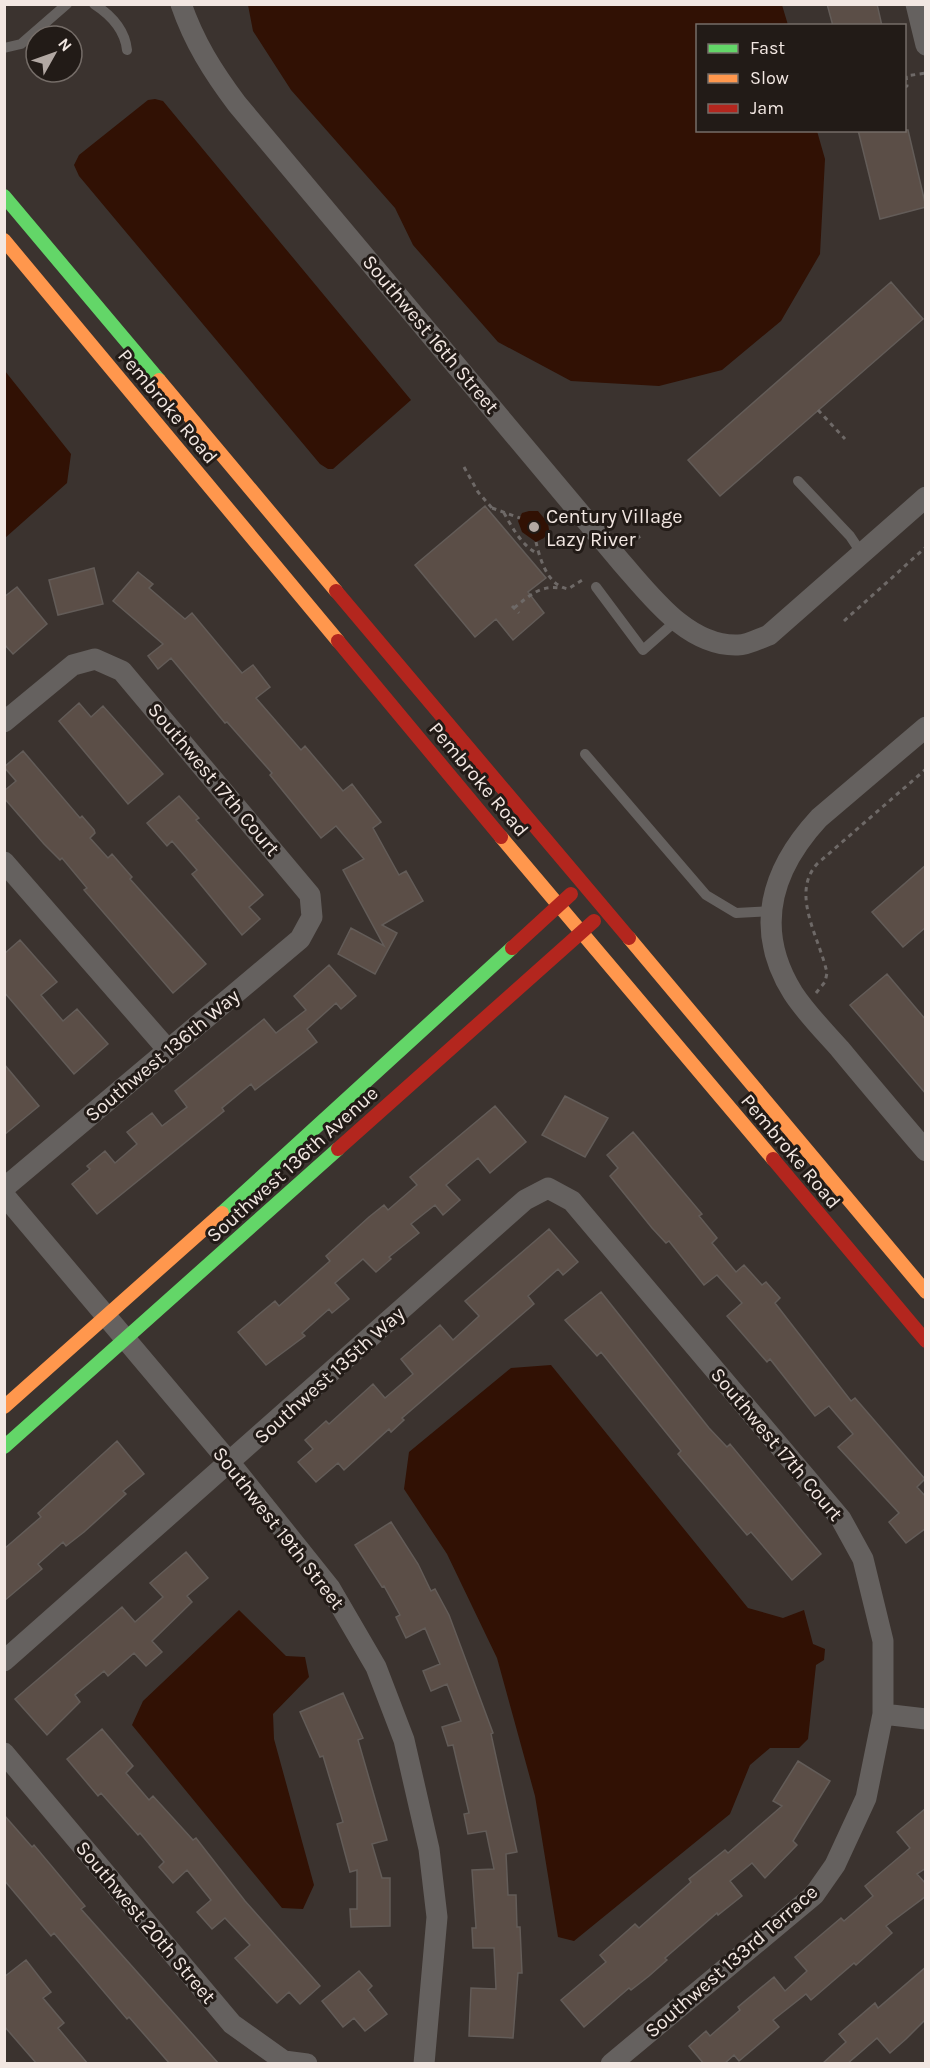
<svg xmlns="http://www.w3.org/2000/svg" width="930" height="2068" font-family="Karla,sans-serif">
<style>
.water{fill:#311104}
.building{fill:#5b4e47;stroke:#635c58;stroke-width:1.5}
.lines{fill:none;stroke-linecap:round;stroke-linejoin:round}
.path{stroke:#6e6967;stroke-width:3;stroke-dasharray:4.5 4.5;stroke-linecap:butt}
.lane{stroke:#65615f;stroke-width:10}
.street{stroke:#65615f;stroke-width:21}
.fast{stroke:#63d668;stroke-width:14}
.slow{stroke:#ff974d;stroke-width:14}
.jam{stroke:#b3261e;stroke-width:14}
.poi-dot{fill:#b2a8a3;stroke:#221b17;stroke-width:2}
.labels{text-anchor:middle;stroke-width:6;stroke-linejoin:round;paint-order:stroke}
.street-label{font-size:20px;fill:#f2e7e2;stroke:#221b17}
.poi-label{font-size:20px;fill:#f2e7e2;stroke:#221b17;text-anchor:start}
</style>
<rect width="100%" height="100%" fill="#3b332f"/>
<path class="water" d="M248 5H782L788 25 698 26V130L817 131 825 159 820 254 781 321 722 370 659 386 571 381 498 342 413 245 395 208 291 90 253 31Z
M155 99 163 101 411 400 333 469H328L320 464 79 176 74 165 79 155 148 100Z
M5 371 71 454 67 483 5 538Z
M529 511H538L548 523 549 530 544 538 536 542 522 532 518 521 522 513Z
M551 1365 748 1608 783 1618 804 1610 813 1644 825 1649 824 1660 816 1665 808 1739 799 1748H770L750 1765 730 1814 574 1941 558 1937 535 1796 497 1658 447 1554 404 1489 409 1452 511 1368Z
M239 1610 286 1656 305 1657 309 1677 273 1714 274 1739 314 1885 303 1909 282 1908 132 1725 143 1701Z"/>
<path class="building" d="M827 4H877L882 26H833Z
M858 130H908L926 207 880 219Z
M891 282 923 319 720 496 688 460Z
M485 506 546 578 528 592 544 613 513 640 496 619 475 637 415 565Z
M94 568 103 604 58 615 49 580Z
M138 572 153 584 149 588 185 619 192 613 242 673 253 665 270 687 256 698 301 750 305 746 343 791 352 784 381 822 373 828 399 875 406 871 423 901 382 925 397 933 375 974 338 954 351 928 384 946 343 870 364 859 336 826 321 838 270 775 272 773 227 722 225 723 171 658 158 669 148 656 163 644 113 601Z
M17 587 47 624 13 654 4 644V597Z
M79 703 91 717 103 706 163 774 128 804 59 721Z
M23 751 80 818 82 816 94 830 95 833 90 838 108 858 112 854 132 877 130 879 206 964 173 993 84 890 87 888 62 858 60 860 44 844 4 798V791L16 781 4 767Z
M179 796 199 818 196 820 263 895 249 907 260 919 242 935 192 874 197 870 172 841 167 846 147 823Z
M926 865V927L903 947 872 912Z
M20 940 57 982 41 995 63 1021 77 1009 108 1044 74 1074 4 992V954Z
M329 965 356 996 341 1009 336 1003 307 1029 317 1042 255 1090 251 1084 222 1108 224 1111 97 1214 72 1184 90 1169 87 1166 105 1151 115 1163 137 1144 127 1132 152 1113 162 1126 187 1107 175 1091 264 1019 276 1033 306 1010 294 996Z
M887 974 926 1020V1094L850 1005Z
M4 1064 39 1106 4 1135Z
M565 1096 608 1118 585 1157 542 1135Z
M495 1106 526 1142 490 1173 478 1158 446 1185 460 1200 443 1215 435 1205 411 1224 419 1233 389 1257 391 1259 376 1272 363 1259 335 1283 349 1299 332 1313 329 1309 302 1333 305 1336 266 1365 238 1332 275 1301 279 1306 330 1261 326 1256 369 1217 384 1205 388 1210 417 1185 410 1177Z
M633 1132 702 1214 699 1216 717 1238 712 1243 736 1272 744 1265 762 1285 766 1282 780 1298 775 1303 851 1401 855 1398 925 1479 917 1487 926 1497V1528L906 1543 889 1522 899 1513 838 1447 853 1434 829 1406 815 1416 770 1359 767 1362 727 1316 742 1303 717 1275 704 1285 669 1241 666 1243 652 1228 610 1176 618 1168 607 1155Z
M549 1229 578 1262 563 1275 558 1269 528 1296 534 1304 402 1418 404 1420 391 1432 389 1429 344 1470 338 1463 316 1482 298 1462 313 1449 305 1440 326 1421 329 1424 373 1384 385 1398 413 1374 401 1359 440 1325 453 1340 479 1316 465 1301Z
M601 1292 709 1428 727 1447 730 1444 821 1554 792 1580 751 1532 747 1535 678 1454 681 1451 601 1352 597 1356 565 1320Z
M117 1441 144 1474 123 1491 126 1494 84 1532 66 1546 63 1542 38 1564 42 1569 4 1601V1549L41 1517 38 1513Z
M391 1522 418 1564 431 1591 435 1589 449 1615 493 1733 491 1734 517 1852 506 1854 508 1895H516L517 1927H520L522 1973H518L513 2038 469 2036 471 1988 496 1989 494 1948H473L472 1928H476L472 1870 494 1869 486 1831 468 1834 464 1814 469 1813 453 1745 448 1746 442 1727 461 1721 447 1684 431 1691 423 1671 440 1664 425 1628 406 1638 396 1617 400 1615 384 1586 382 1587 355 1545Z
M186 1552 208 1578 187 1596 192 1602 152 1641 162 1652 146 1666 134 1653 108 1676 104 1671 75 1695 80 1702 47 1735 15 1699 122 1607 135 1622 163 1597 150 1583Z
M343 1693 363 1738 358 1740 387 1840 372 1844 382 1878H390V1926L351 1927 350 1909H357V1870L350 1872 337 1824 343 1822 323 1756 320 1757 300 1712Z
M102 1729 133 1766 126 1773 149 1800 153 1796 193 1840 196 1838 245 1901 320 1986 300 2004 289 1992 277 2003 235 1958 250 1945 225 1918 212 1929 197 1912 211 1900 187 1870 173 1883 159 1867 164 1862 140 1833 138 1835 101 1793 98 1796 67 1759Z
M798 1761 830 1781 793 1841 797 1845 765 1878 752 1863 730 1881 742 1896 718 1915 717 1913 665 1958 667 1960 649 1976 631 1990 629 1988 584 2027 561 2000 606 1962 600 1955 635 1924 639 1928 691 1882 689 1879 725 1850 728 1853 782 1806 773 1801Z
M926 1808V1868L917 1874 926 1884V1896L886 1926 892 1933 856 1965 854 1963 811 2000 806 1994 773 2020 779 2027 739 2061 734 2055 724 2064H704L689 2046 706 2031 710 2036 740 2010 738 2007 774 1977 785 1991 807 1971 795 1957 841 1918 844 1921 873 1896 865 1886 910 1848 897 1832Z
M4 1815 32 1847 34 1845 85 1906 81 1909 219 2064H170L129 2017 127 2019 54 1933 51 1936 4 1880Z
M26 1960 51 1992 43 1998 64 2023 58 2028 88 2064H37L4 2026V1977Z
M926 1967V2019L906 2039 890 2053 877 2038 847 2064H822L846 2042 839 2034 875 2003 878 2008Z
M359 1971 372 1986 368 1990 387 2014 365 2031 354 2018 343 2027 322 2001Z"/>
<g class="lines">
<path class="path" d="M904 87 907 86 906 76 926 73
M818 410 845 439
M464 467 478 492 492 508 489 511
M492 508 520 518
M504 513C512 527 523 548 539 554
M536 542C540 559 547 585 568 589L584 579
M629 544 642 535
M512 606 519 613
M514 608C529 596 540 585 560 588
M844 621 926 547
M816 993 825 982 827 973C820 939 790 894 817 864L926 769"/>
<path class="lane" d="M94 4C111 15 125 30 127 50
M4 48 21 44 67 4
M798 481 850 536 862 554
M596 587 643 650 677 620
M585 754 706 895 736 913 771 911"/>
<path class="street" d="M181 4C194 42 213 72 237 104L621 562C651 596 688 647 738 645 748 645 760 638 769 635L926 497
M916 4 926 45
M4 722 73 665 95 659 122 671 310 895 312 917 300 939 4 1188
M926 727 819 818C771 870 753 929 793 993 806 1013 824 1031 840 1049 868 1083 897 1117 926 1151
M4 862 168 1050
M4 1195 230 1463 330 1588 376 1667 404 1740 429 1849 437 1917 424 2064
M4 1661 525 1200 548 1188 572 1201 841 1519 863 1559 883 1641V1714L926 1719
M4 1753 232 2024 284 2061 307 2064
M611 2064 814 1895 835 1865 866 1798 883 1714"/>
<path class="fast" d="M4 196 159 380
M222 1213 512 948
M4 1447 338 1149"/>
<path class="slow" d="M4 240 338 641
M159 380 336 591
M501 837 773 1159
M629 938 926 1292
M4 1407 222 1213"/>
<path class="jam" d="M336 591 629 938
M338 641 501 837
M512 948 571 894
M338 1149 594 921
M773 1159 926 1341"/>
</g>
<circle class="poi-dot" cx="534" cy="527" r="6"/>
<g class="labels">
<g class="street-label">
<text transform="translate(431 334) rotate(50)" y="7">Southwest 16th Street</text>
<text transform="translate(168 406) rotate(50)" y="7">Pembroke Road</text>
<text transform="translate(214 779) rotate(50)" y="7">Southwest 17th Court</text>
<text transform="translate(479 779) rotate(50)" y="7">Pembroke Road</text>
<text transform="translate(162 1055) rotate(-40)" y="7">Southwest 136th Way</text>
<text transform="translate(791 1151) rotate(50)" y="7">Pembroke Road</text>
<text transform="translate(292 1164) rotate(-42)" y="7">Southwest 136th Avenue</text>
<text transform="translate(329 1375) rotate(-42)" y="7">Southwest 135th Way</text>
<text transform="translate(777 1444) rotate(50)" y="7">Southwest 17th Court</text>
<text transform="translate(279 1528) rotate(52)" y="7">Southwest 19th Street</text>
<text transform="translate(146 1922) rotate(50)" y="7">Southwest 20th Street</text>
<text transform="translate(731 1961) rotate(-41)" y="7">Southwest 133rd Terrace</text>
</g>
<g class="poi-label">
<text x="546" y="523">Century Village<tspan x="546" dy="23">Lazy River</tspan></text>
</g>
</g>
<rect width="930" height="2068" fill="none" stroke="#f2e7e2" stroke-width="12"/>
<rect x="696" y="24" width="210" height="108" fill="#221b17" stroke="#756d68" stroke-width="1.5"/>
<rect x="708" y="44" width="30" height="9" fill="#63d668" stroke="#756d68" stroke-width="1.5"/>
<text x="750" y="54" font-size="18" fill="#f2e7e2">Fast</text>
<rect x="708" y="74" width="30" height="9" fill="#ff974d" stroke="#756d68" stroke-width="1.5"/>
<text x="750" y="84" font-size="18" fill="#f2e7e2">Slow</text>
<rect x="708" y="104" width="30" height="9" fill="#b3261e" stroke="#756d68" stroke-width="1.5"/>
<text x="750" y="114" font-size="18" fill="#f2e7e2">Jam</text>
<g transform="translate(54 54) rotate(50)"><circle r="28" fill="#221b17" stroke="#756d68" stroke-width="1.5"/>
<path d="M0-4.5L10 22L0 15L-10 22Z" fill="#b2a8a3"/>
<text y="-9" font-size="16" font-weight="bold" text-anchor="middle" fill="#f2e7e2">N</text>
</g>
</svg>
